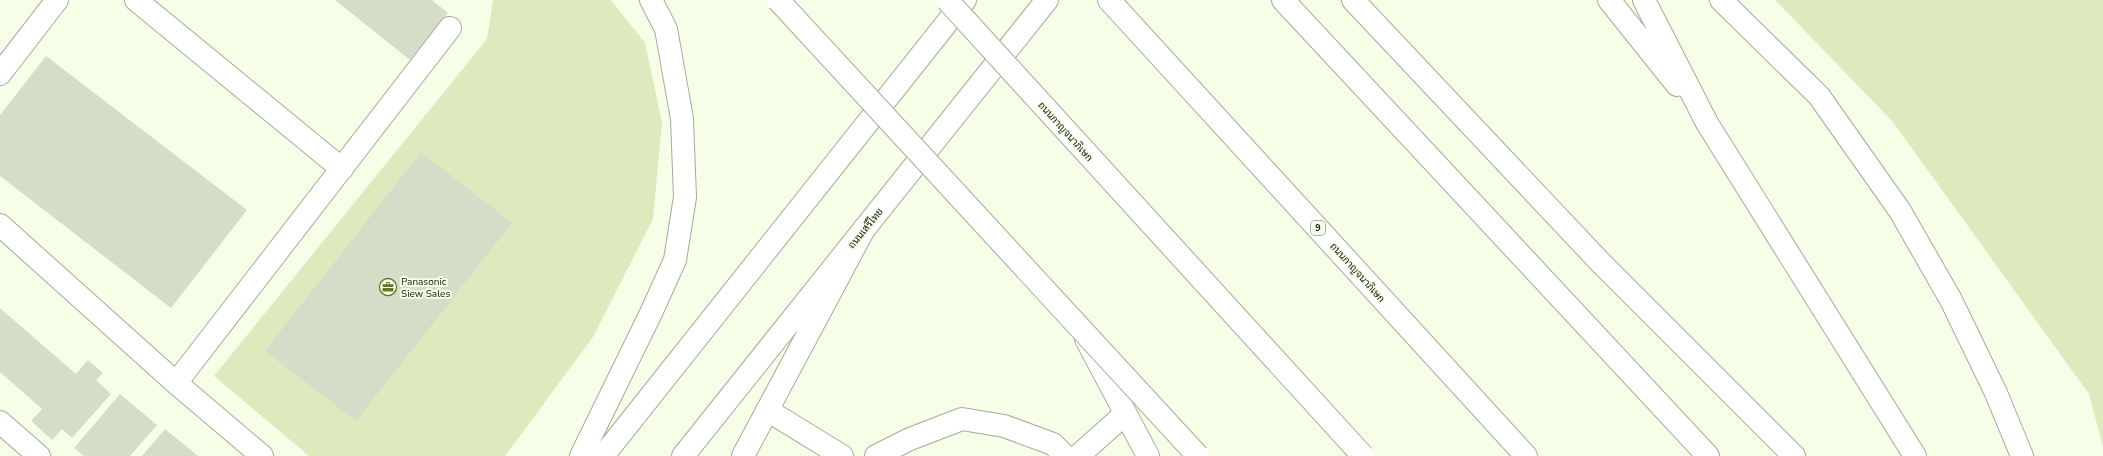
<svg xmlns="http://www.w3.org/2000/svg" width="2103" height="456" font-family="'Nunito Sans',Sarabun,sans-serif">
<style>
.green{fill:#ddeabd}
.building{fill:#d5dcc7}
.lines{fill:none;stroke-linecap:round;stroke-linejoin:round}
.minor-casing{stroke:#a5ab97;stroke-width:24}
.major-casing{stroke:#a5ab97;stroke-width:24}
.highway-casing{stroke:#a5ab97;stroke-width:24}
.minor{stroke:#fff;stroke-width:22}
.major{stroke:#fff;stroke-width:22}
.highway{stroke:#fff;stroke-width:22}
.highway-bridge-casing{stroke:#a5ab97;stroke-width:24;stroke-linecap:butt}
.highway-bridge{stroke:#fff;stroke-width:22}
.labels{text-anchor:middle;stroke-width:4;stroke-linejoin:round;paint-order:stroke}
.shield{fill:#f7fee8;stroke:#595c51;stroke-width:1}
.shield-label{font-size:9px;font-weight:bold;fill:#151710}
.street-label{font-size:10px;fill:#151710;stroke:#f7fee8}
.poi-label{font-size:10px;fill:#151710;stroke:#f7fee8;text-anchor:start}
</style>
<rect width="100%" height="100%" fill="#f7fee8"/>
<path class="green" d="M493 0H611L645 43 662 122 653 219 593 337 505 456H309L214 376 487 39Z
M1775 0H2103V447L2089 394 1893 122Z"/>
<path class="building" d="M335 0H432L448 13 410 60Z
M46 56 247 210 171 308 0 176V115Z
M421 152 512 223 356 421 265 351Z
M0 308 76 374 88 360 103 373 96 380 111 394 72 438 62 429 52 440 31 421 42 409 0 372Z
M120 394 157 425 130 456H84L74 448Z
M165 429 198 456H142Z"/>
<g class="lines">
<g class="minor-casing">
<path id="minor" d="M136 0 342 169
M0 74 57 0
M0 225 176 383 262 456
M176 383 450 28
M767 410 842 456
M0 422 39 456
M876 456 910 439 962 419 1004 426 1053 444 1065 456
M1078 456 1125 414"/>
</g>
<g class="major-casing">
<path id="major" d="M1721 0 1819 96 1900 211 1951 300 1996 393 2022 456
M581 456 651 313 675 260 685 197 682 119 666 29 651 0
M603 456 965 0
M683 456 1047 0"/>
</g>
<g class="highway-casing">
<path id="highway" d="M1109 0 1526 456
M1283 0 1708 456
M1353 0 1600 262 1794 456
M1609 0 1677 85
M1644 0 1707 123 1915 456
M1086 339 1148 456
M743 456 864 229"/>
</g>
<use href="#minor" class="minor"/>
<use href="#major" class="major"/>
<use href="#highway" class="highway"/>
<g class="highway-bridge-casing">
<path id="highway-bridge" d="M778 0 1198 456
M947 0 1363 456"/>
</g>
<use href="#highway-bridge" class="highway-bridge"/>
</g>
<defs>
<g id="office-ring" transform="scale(0.9)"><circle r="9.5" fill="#f7fee8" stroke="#657827" stroke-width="1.5"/><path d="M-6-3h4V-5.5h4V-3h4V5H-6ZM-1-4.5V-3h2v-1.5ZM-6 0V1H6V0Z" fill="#657827"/></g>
</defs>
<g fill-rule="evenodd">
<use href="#office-ring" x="388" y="287"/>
</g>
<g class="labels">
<rect class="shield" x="1311" y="221" width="14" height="14" rx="3"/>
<g class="shield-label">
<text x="1318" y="231">9</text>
</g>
<g class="street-label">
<text transform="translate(1066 131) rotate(48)" y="4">ถนนกาญจนาภิเษก</text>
<text transform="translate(865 228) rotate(-51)" y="4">ถนนเสรีไทย</text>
<text transform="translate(1358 272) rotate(48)" y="4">ถนนกาญจนาภิเษก</text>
</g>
<g class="poi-label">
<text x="401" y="285">Panasonic<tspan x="401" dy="12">Siew Sales</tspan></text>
</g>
</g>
</svg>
